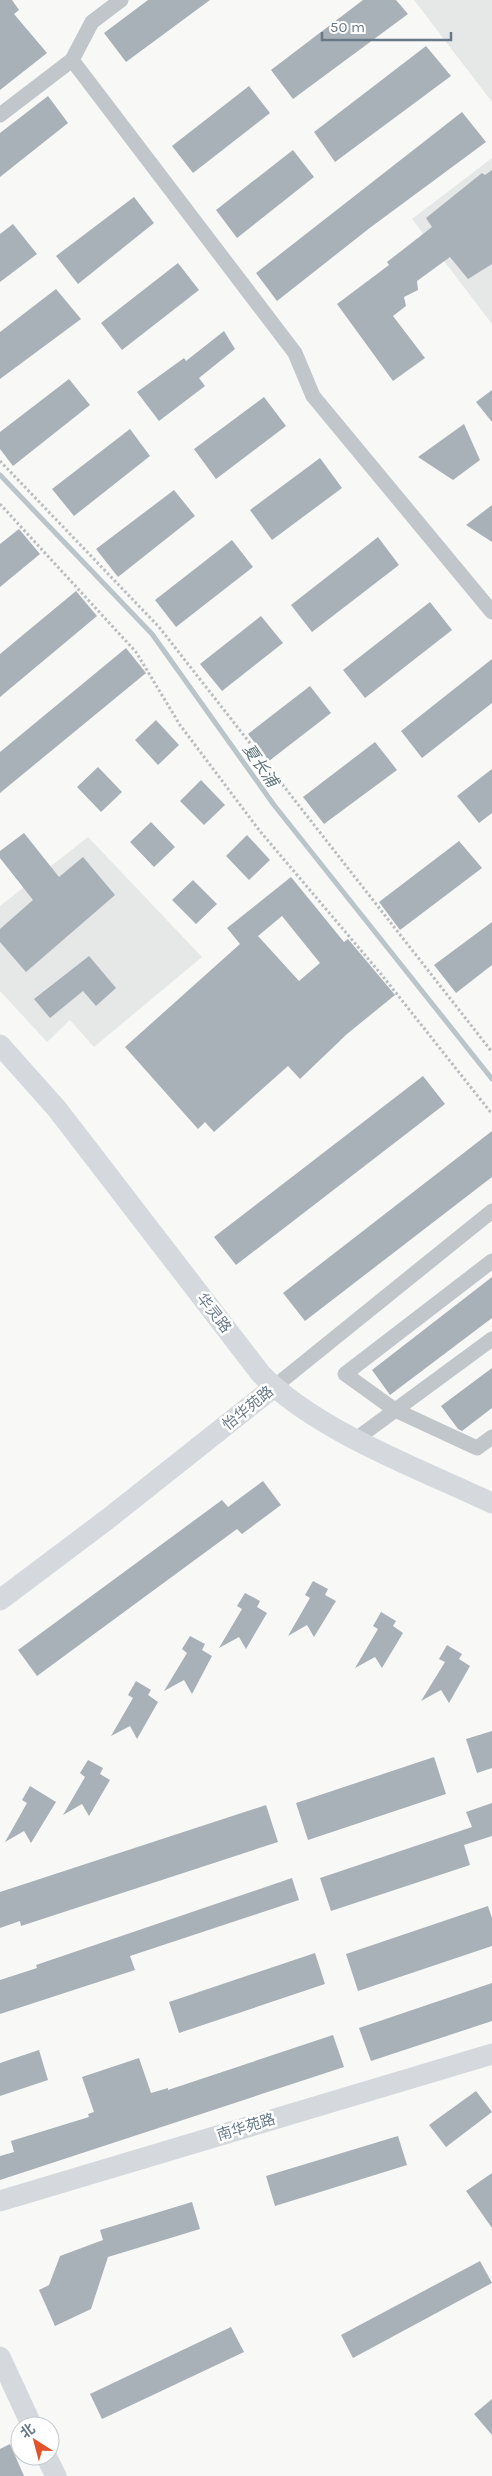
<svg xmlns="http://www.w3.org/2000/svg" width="492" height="2476" font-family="Karla,'Noto Sans SC',sans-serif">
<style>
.built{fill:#e6e7e7}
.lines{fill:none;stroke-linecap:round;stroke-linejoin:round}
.stream{stroke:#b9c5c9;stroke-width:5}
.building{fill:#a8b1b7;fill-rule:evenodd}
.path{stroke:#b9bdc0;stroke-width:3;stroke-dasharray:2.5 2.5;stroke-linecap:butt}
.street{stroke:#c1c6ca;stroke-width:15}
.secondary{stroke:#d5d9dd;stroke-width:21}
.labels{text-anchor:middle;stroke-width:5;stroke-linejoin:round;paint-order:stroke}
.street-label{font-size:15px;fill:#677987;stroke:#fff}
.water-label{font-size:16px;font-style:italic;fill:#5e747b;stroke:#fff}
</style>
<rect width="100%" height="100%" fill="#f8f8f6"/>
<path class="built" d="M414 0H492V102Z
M492 158V324L412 219Z
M88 837 202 957 94 1047 70 1020 47 1042 0 991V906Z"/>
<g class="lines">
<path class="stream" d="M0 475 152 634 274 805 492 1079"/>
</g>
<path class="building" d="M0 0H12L19 10 14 14 47 53 0 90Z
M148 0H210L126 62 104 33Z
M363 0H396L408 14 293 99 271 70Z
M426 46 451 76 335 162 314 132Z
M249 86 270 113 193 173 172 146Z
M48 96 68 123 0 177V133Z
M462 112 486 142 371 227 277 301 256 273Z
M293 150 314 177 237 238 216 210Z
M492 170V264L468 279 450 257 417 281 418 290 404 297 406 306 393 316 425 358 393 381 337 304 389 265 387 262 432 227 426 218 482 173 485 175Z
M134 197 154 223 78 284 56 256Z
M13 224 37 254 0 282V234Z
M178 263 199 290 122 350 101 323Z
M56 289 81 319 0 379V332Z
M224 331 235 349 199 378 205 386 159 421 137 392 184 358 186 361Z
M69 379 90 405 13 466 0 449V432Z
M492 390V422L476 402Z
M264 397 286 426 216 479 194 449Z
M464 424 480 460 453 480 418 457Z
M130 429 150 456 74 516 52 489Z
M320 458 342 488 272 540 250 510Z
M174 490 195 516 118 577 96 549Z
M492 505V542L466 525Z
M19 529 40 554 0 587V544Z
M378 537 399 565 312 632 291 605Z
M232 540 253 567 176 627 155 600Z
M76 591 97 616 0 697V654Z
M430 602 452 630 365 698 343 670Z
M261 616 283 643 222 691 200 664Z
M126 648 146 673 0 793V752Z
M492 659V703L422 758 401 731Z
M310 686 331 713 269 761 248 734Z
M156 720 179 745 158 765 135 740Z
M375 742 397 770 324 824 303 797Z
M98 767 122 792 101 812 77 787Z
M492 769V813L479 823 457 796Z
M201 780 225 805 204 825 180 801Z
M151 822 175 847 154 867 130 842Z
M24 833 59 877 83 857 115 895 26 972 0 942V929L33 900 0 858V851Z
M247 835 270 860 249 880 226 856Z
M459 841 482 868 400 930 379 902Z
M291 877 344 942 348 939 395 995 347 1034 300 1079 288 1066 214 1132 205 1122 198 1129 125 1047 240 944 227 928ZM282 916 320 963 299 981 258 936Z
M193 880 217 904 196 924 172 900Z
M492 922V965L456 993 434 965Z
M89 956 116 988 96 1006 83 991 50 1018 34 999Z
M423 1076 445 1104 236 1265 214 1237Z
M492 1131V1177L305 1321 283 1293Z
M492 1277V1318L390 1395 372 1370Z
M492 1368V1408L462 1431 458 1429 441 1406Z
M263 1481 281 1505 242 1534 237 1529 37 1676 18 1650 222 1500 228 1507Z
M313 1581 328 1589 325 1595 336 1601 314 1637 307 1625 288 1636 310 1598 305 1595Z
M245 1593 260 1601 257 1607 267 1613 246 1649 239 1637 219 1648 242 1609 237 1606Z
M381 1612 396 1621 393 1626 403 1633 382 1668 375 1657 355 1668 378 1629 373 1626Z
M190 1636 205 1644 202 1650 212 1656 192 1694 184 1680 164 1691 187 1653 182 1649Z
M447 1645 462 1654 459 1659 470 1666 449 1703 441 1690 421 1701 445 1662 439 1659Z
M136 1681 151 1690 148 1695 158 1702 137 1739 130 1726 111 1736 133 1698 128 1695Z
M492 1731V1768L477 1773 466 1739Z
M434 1757 446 1794 308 1840 296 1803Z
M88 1760 103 1768 100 1774 110 1780 89 1816 82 1804 63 1815 85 1777 80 1773Z
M30 1786 56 1802 31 1843 24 1831 5 1842 27 1803 22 1800Z
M492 1803V1836L464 1845 470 1865 331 1911 320 1878 472 1827 466 1812Z
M266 1805 278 1842 21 1926 20 1921 0 1928V1892Z
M292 1878 299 1900 130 1956 135 1970 0 2014V1980L37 1968 36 1965Z
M488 1906 492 1918V1946L358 1991 346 1954Z
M315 1953 325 1984 179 2033 169 2002Z
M492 1983V2021L371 2061 359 2028Z
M333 2035 344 2067 0 2180V2156L14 2152 11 2141 89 2117 88 2114 94 2112 82 2077 139 2058 151 2093 168 2088V2090Z
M39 2050 48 2080 0 2096V2063Z
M476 2091 492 2112 446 2147 429 2125Z
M398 2136 407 2165 275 2206 266 2176Z
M492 2173V2228L466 2191Z
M192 2202 200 2229 108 2257 91 2309 55 2326 39 2290 49 2285 60 2256 103 2240 100 2230Z
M480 2261 492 2283 353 2358 341 2335Z
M231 2327 244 2352 102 2419 90 2394Z
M492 2399V2435L474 2414Z
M10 2444 24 2476H0V2449Z"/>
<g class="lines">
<path class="path" d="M0 461 159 627 492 1052
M0 504 136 652 180 725 259 830 381 974 492 1114"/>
<path class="street" d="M121 0 92 22 72 60 295 353 313 396 492 612
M0 115 72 60
M492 1261 345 1374 395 1410 477 1448 492 1437
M274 1387 492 1211
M356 1439 492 1339"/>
<path class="secondary" d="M0 1045 57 1109 261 1374C316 1431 420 1469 492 1503
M0 1600 109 1518 274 1387
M0 2201 492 2054
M0 2357 32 2426
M46 2456 56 2476"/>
</g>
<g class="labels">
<g class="street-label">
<text transform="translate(214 1313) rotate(52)" y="5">华灵路</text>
<text transform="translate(248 1408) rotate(-39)" y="5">怡华苑路</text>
<text transform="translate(246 2127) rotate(-17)" y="5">南华苑路</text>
</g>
<g class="water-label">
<text transform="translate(261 765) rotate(55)" y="6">夏长浦</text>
</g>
</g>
<g transform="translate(35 2441) rotate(324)"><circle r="24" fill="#ffffff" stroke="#c2c9cf"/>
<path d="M0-4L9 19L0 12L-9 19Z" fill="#e3532b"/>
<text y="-8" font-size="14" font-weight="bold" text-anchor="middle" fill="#677987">北</text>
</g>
<path d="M322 32v8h129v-8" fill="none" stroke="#677987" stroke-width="2.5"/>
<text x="330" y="32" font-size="15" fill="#677987" stroke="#ffffff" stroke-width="4" paint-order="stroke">50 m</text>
</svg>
